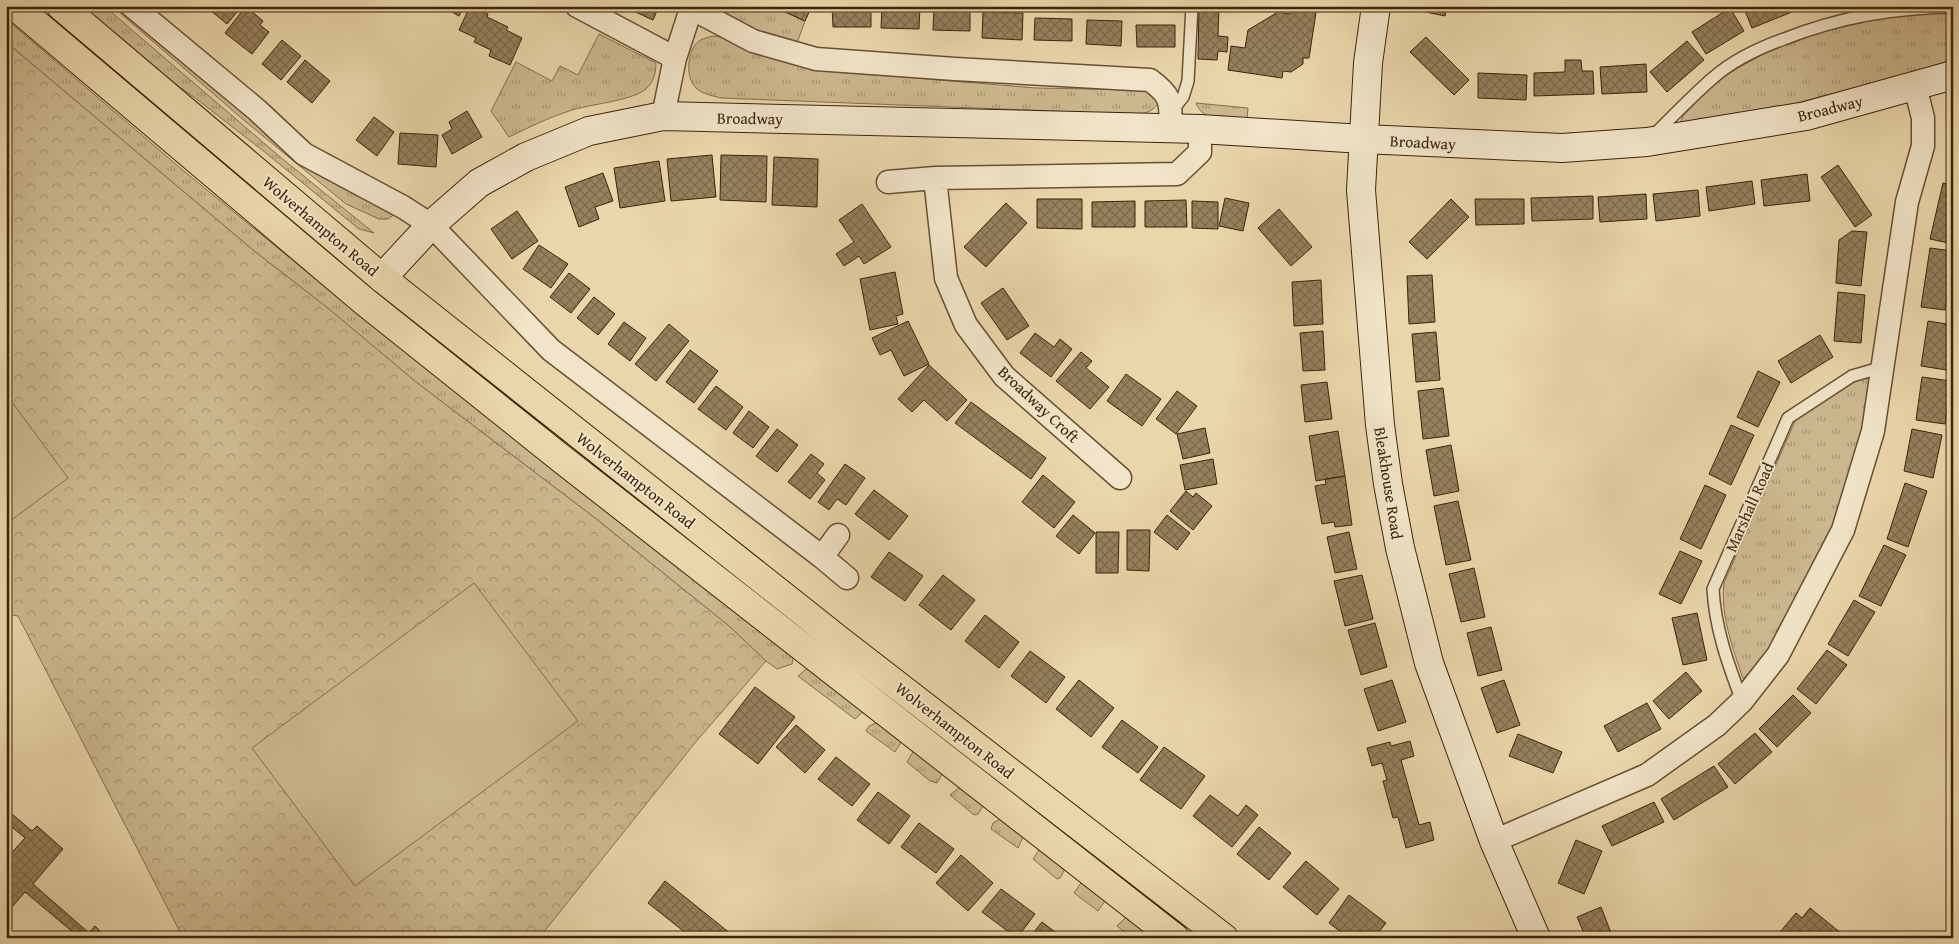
<svg xmlns="http://www.w3.org/2000/svg" width="1959" height="944" font-family="'Gentium Book Plus',serif">
<style>
.grass{fill:url(#grass-tufts);stroke:#846e4c}
.park{fill:url(#park-crowns);stroke:#846e4c}
.pitch{fill:#ccb88f;stroke:#846e4c}
.building{fill:url(#building-cross-hatch);stroke:#3c240a}
.lines{fill:none;stroke-linecap:round;stroke-linejoin:round}
.lane-casing{stroke:#675032;stroke-width:14}
.street-casing{stroke:#675032;stroke-width:25}
.secondary-casing{stroke:#3c240a;stroke-width:30}
.highway-casing{stroke:#3c240a;stroke-width:30}
.lane{stroke:#f1e4c8;stroke-width:11}
.street{stroke:#f1e4c8;stroke-width:22}
.secondary{stroke:#f1e4c8;stroke-width:28}
.highway{stroke:#e9d6aa;stroke-width:28}
.labels{text-anchor:middle;stroke-width:4;stroke-linejoin:round;paint-order:stroke}
.street-label{font-size:16px;fill:#3c240a;stroke:#f1e4c8}
</style>
<defs>
<pattern id="grass-tufts" width="24" height="20" patternUnits="userSpaceOnUse" patternTransform="scale(1.25)"><rect width="24" height="20" fill="#ccb88f"/><path d="M3 7l-1-3M5 7V3M7 7l1-3M15 17l-1-3M17 17v-4M19 17l1-3" fill="none" stroke="#a79573"/></pattern>
<pattern id="park-crowns" width="20" height="18" patternUnits="userSpaceOnUse" patternTransform="scale(1.25)"><rect width="20" height="18" fill="#ccb88f"/><path d="M2 6a3 3 0 1 1 6 0M12 15a3 3 0 1 1 6 0" fill="none" stroke="#a79573"/></pattern>
<pattern id="building-cross-hatch" width="8" height="8" patternUnits="userSpaceOnUse" patternTransform="scale(1.25)"><rect width="8" height="8" fill="#96815d"/><path d="M0 0l8 8M0 8l8-8" fill="none" stroke="#7c694b"/></pattern>
</defs>
<rect width="100%" height="100%" fill="#e9d6aa"/>
<filter id="stains"><feTurbulence type="fractalNoise" baseFrequency=".004" numOctaves="4"/><feColorMatrix values="0 0 0 0 .2 0 0 0 0 .09 0 0 0 0 .02 0 0 0 .5 -.17"/></filter>
<radialGradient id="worn" r=".72"><stop offset=".6" stop-color="#630" stop-opacity="0"/><stop offset="1" stop-color="#630" stop-opacity=".3"/></radialGradient>
<path class="grass" d="M77 6H104L279 156 374 233 359 229 266 153 194 97 147 65Z
M112 6H123L399 211 388 219H379L346 204 246 122Z
M718 6H772L805 21 797 43C772 36 735 27 718 6Z
M1953 10V59L1919 71 1785 106 1680 123 1683 116 1719 78 1767 52 1818 31 1859 20Z
M6 19 185 172 346 304 789 650 793 658 792 664 777 669 766 661 729 626 595 518 416 382 329 309 253 250 6 42Z
M599 34 656 63C656 72 654 81 647 88 634 101 589 104 569 111 548 118 529 127 509 137L491 111 516 62 552 81 560 66 578 75Z
M714 36 726 38 843 72 1036 88 1146 90 1153 92 1158 104C1150 114 1142 114 1130 114L721 98C713 96 702 94 696 88 685 78 687 50 699 41 703 38 709 37 714 36Z
M1196 103 1248 108 1247 120C1229 118 1203 123 1196 103Z
M1869 376 1872 381 1859 454 1817 566 1762 659 1743 679C1733 648 1720 615 1724 583L1796 419 1856 379Z
M810 666 866 709 855 719 798 676Z
M878 722 900 738V744L895 752 866 731 869 726Z
M914 750 944 771 937 783 930 781 907 762Z
M961 786 984 804 978 814 974 815 950 795Z
M1002 818 1024 835 1018 848 991 829 993 823Z
M1044 848 1066 867 1060 878 1057 879 1033 859 1039 850Z
M1083 880 1107 898 1098 911 1074 893Z
M1128 915 1149 932 1147 938H1132L1117 926Z"/>
<path class="park" d="M6 42 253 250 329 309 416 382 595 518 729 626 766 661 694 744 539 938H183L18 616 6 614Z"/>
<path class="pitch" d="M6 394 68 478 6 524Z
M474 583 578 721 355 886 252 748Z"/>
<path class="building" d="M205 6H242L227 24Z
M441 6H464L459 16Z
M470 6 488 14 487 17 508 27 506 30 522 38 510 65 489 56 491 50 474 42 476 38 459 30Z
M630 6H659L653 20 629 9Z
M772 6H812L805 21Z
M832 6H871V27H833Z
M882 6 920 7 919 29 881 28Z
M1199 6H1219L1218 36 1228 37 1227 52 1218 51 1217 60 1198 59Z
M1291 6H1317L1309 58H1303V64L1291 72 1283 71 1282 78 1228 70 1231 46 1245 48 1248 30 1278 12 1290 14Z
M1422 6H1447L1445 16 1421 11Z
M1743 6H1795L1797 10 1752 28Z
M934 8 970 9V31L933 30Z
M1730 8 1744 31 1706 54 1692 32Z
M243 10 248 13 250 10 263 21 260 25 269 32 252 54 225 33Z
M983 12 1023 13 1022 40 982 38Z
M1035 18 1072 19V41L1034 40Z
M1087 20 1122 21 1121 46 1086 44Z
M1136 25H1175V47H1137Z
M1426 37 1469 80 1454 95 1410 52Z
M282 40 301 56 281 80 262 64Z
M1687 41 1704 60 1667 92 1650 72Z
M305 60 330 81 312 103 287 82Z
M1565 60H1581L1582 71H1593L1594 94 1534 96V73L1565 72Z
M1646 64 1647 92 1602 94 1600 67Z
M1478 73 1527 75 1526 100 1478 98Z
M467 111 482 137 452 154 442 135 452 129 449 122Z
M374 117 394 132 377 156 356 140Z
M400 133 438 135 436 167 398 164Z
M712 155 716 197 671 201 667 159Z
M721 155 767 156 766 202 720 200Z
M774 157 818 159 817 207 772 205Z
M659 161 665 201 620 208 614 168Z
M1838 165 1872 215 1855 227 1821 177Z
M603 173 613 201 595 207 599 219 579 227 565 187Z
M1807 174 1810 201 1764 206 1761 180Z
M1752 181 1755 204 1709 211 1706 187Z
M1943 183 1953 185V244L1930 239Z
M1698 190 1700 216 1656 221 1653 194Z
M1646 194 1647 219 1600 222 1598 197Z
M1593 196V219L1532 221 1531 198Z
M1225 198 1249 203 1243 231 1219 226Z
M1037 199H1082V229L1037 228Z
M1451 199 1469 217 1427 259 1409 242Z
M1475 199H1524V224L1476 225Z
M1186 200 1187 227H1145V201Z
M1135 201V227H1092V202Z
M1192 201 1218 202V229L1192 228Z
M1006 203 1027 223 986 267 964 247Z
M862 204 891 247 864 264 859 256 844 266 836 254 854 242 839 220Z
M1279 209 1312 247 1291 266 1258 228Z
M517 211 538 241 512 259 491 229Z
M1852 231 1867 232 1861 286 1836 283 1839 240Z
M539 245 568 264 551 288 523 269Z
M1930 248 1953 251 1945 310 1921 307Z
M895 272 903 314 896 316 898 324 870 330 860 279Z
M569 273 590 289 571 313 550 297Z
M1432 275 1435 322 1409 324 1407 276Z
M1321 280 1323 324 1294 326 1292 282Z
M1003 288 1029 326 1007 340 981 303Z
M1838 292 1865 295 1861 343 1834 341Z
M594 297 615 314 598 335 577 318Z
M908 321 929 364 904 376 891 350 880 355 872 338Z
M1928 321 1953 325V371L1921 366Z
M624 322 646 338 630 361 608 344Z
M669 324 689 341 656 381 635 364Z
M1323 331 1325 370 1303 371 1300 333Z
M1436 332 1440 380 1416 382 1412 334Z
M1035 333 1054 347 1060 339 1072 349 1051 377 1020 353Z
M1820 335 1833 357 1791 383 1778 361Z
M690 350 718 371 694 403 666 382Z
M1081 352 1092 361 1086 368 1109 387 1090 409 1056 381Z
M929 365 967 400 947 421 924 400 912 412 898 399Z
M1758 371 1780 382 1758 427 1737 417Z
M1126 374 1161 399 1142 426 1107 401Z
M1922 377 1951 381 1945 424 1916 420Z
M1327 382 1332 419 1305 422 1301 385Z
M716 386 743 407 726 430 698 409Z
M1443 388 1449 436 1423 439 1418 391Z
M1177 391 1197 406 1176 434 1156 419Z
M971 402 1046 458 1031 479 955 423Z
M749 411 769 427 753 448 733 433Z
M1731 425 1754 435 1731 485 1709 474Z
M1205 428 1210 453 1183 459 1177 434Z
M777 429 798 445 777 472 756 456Z
M1912 429 1942 435 1933 478 1904 471Z
M1338 431 1345 476 1316 481 1309 436Z
M1451 445 1459 491 1434 496 1426 450Z
M811 454 824 464 817 473 825 480 810 499 788 482Z
M1213 459 1217 484 1185 490 1180 465Z
M845 464 865 478 846 505 837 499 829 510 818 502Z
M1043 475 1075 502 1054 528 1022 502Z
M1345 476 1352 525 1335 527 1334 522 1322 524 1315 486 1326 484 1325 479Z
M1905 483 1927 491 1908 547 1887 539Z
M1705 485 1726 495 1701 549 1680 539Z
M874 490 908 516 889 540 855 514Z
M1186 491 1193 497 1196 493 1212 506 1193 530 1170 511Z
M1458 501 1471 560 1446 565 1434 506Z
M1073 515 1095 533 1079 554 1056 536Z
M1167 515 1190 533 1177 550 1154 532Z
M1127 530H1150L1149 571 1127 570Z
M1096 532H1119L1118 573H1096Z
M1349 532 1357 569 1335 573 1327 537Z
M1884 545 1906 555 1881 606 1859 596Z
M1680 551 1702 561 1681 604 1659 594Z
M889 552 923 576 905 601 871 577Z
M1474 568 1485 617 1461 622 1449 574Z
M943 575 975 600 951 630 919 605Z
M1362 575 1373 619 1345 626 1334 581Z
M1854 600 1875 612 1848 656 1828 644Z
M1697 613 1707 660 1683 665 1672 618Z
M985 615 1019 642 999 668 965 641Z
M1375 623 1387 667 1361 675 1348 630Z
M1491 627 1502 670 1478 676 1467 633Z
M1827 650 1847 665 1816 704 1797 689Z
M1030 651 1065 677 1046 703 1011 676Z
M1686 672 1702 691 1669 719 1653 701Z
M1079 680 1114 708 1091 737 1056 709Z
M1392 680 1406 722 1378 731 1364 689Z
M1504 680 1520 725 1497 733 1481 688Z
M755 687 795 717 758 764 719 734Z
M1793 695 1811 713 1777 747 1759 729Z
M1647 703 1661 729 1618 752 1604 726Z
M1122 720 1158 747 1138 773 1102 747Z
M796 725 825 750 805 773 776 747Z
M1755 733 1772 752 1735 784 1718 764Z
M1518 734 1562 752 1553 773 1509 756Z
M1410 741 1414 756 1401 760 1419 825 1430 822 1434 840 1406 848 1398 817 1393 818 1383 781 1387 780 1382 763 1372 766 1367 748 1390 742 1391 746Z
M1164 747 1205 776 1181 809 1140 780Z
M836 757 870 784 852 806 818 779Z
M1714 766 1728 787 1674 820 1661 799Z
M878 792 910 816 889 844 857 820Z
M1210 795 1238 816 1246 805 1258 815 1232 847 1193 816Z
M1654 802 1664 822 1612 846 1602 826Z
M6 809 32 831 37 826 63 849 33 884 89 933 95 926 107 938H80L25 892 6 914V859L25 838 6 822Z
M919 823 954 849 936 873 901 847Z
M1259 827 1291 853 1269 880 1237 854Z
M1576 840 1602 851 1584 894 1558 883Z
M961 855 993 883 968 911 936 883Z
M1306 861 1339 889 1317 915 1283 887Z
M665 881 736 938H692L648 903Z
M1001 889 1035 914 1017 938 982 912Z
M1349 895 1386 923 1374 938H1349L1329 923Z
M1601 907 1613 938H1586L1577 917Z
M1810 908 1847 938H1775L1796 913 1802 918Z
M1042 922 1063 938H1029Z
M1397 933 1404 938H1393Z"/>
<g class="lines">
<g class="lane-casing">
<path id="lane" d="M1171 112 1183 97 1188 81 1192 6
M1653 136C1673 116 1693 95 1714 77 1735 59 1759 48 1784 39 1840 17 1893 8 1953 7
M1742 701C1728 664 1715 628 1713 589L1788 418 1852 376 1883 367"/>
</g>
<g class="street-casing">
<path id="street" d="M132 6 257 110 304 154 403 207 431 225 551 350 822 557 847 578
M577 6 675 58
M691 8 753 41 816 59 955 69 1150 80C1173 97 1170 102 1171 129
M663 116 675 58 692 6
M935 178 946 278 966 325 1004 376 1120 478
M888 182 935 178 1177 174 1200 152V129
M822 557 838 535
M1494 841 1647 775 1717 725 1742 701 1778 655 1843 530 1873 431 1907 202 1923 146V118L1915 86"/>
</g>
<g class="secondary-casing">
<path id="secondary" d="M1376 6 1368 63 1361 190 1380 425 1388 484 1400 548 1429 663 1494 841 1536 938
M382 278 431 225 479 183 526 157 589 131 663 116 1200 129 1363 139 1562 148 1647 142 1806 116 1953 75"/>
</g>
<g class="highway-casing">
<path id="highway" d="M15 6 364 301 563 460 1175 938
M61 6 382 278 840 641 1224 938"/>
</g>
<use href="#lane" class="lane"/>
<use href="#street" class="street"/>
<use href="#secondary" class="secondary"/>
<use href="#highway" class="highway"/>
</g>
<g class="labels">
<g class="street-label">
<text transform="translate(1830 108) rotate(-14)" y="6">Broadway</text>
<text transform="translate(750 118) rotate(1)" y="6">Broadway</text>
<text transform="translate(1423 142) rotate(3)" y="6">Broadway</text>
<text transform="translate(321 226) rotate(40)" y="6">Wolverhampton Road</text>
<text transform="translate(1039 404) rotate(43)" y="6">Broadway Croft</text>
<text transform="translate(636 480) rotate(38)" y="6">Wolverhampton Road</text>
<text transform="translate(1389 483) rotate(81)" y="6">Bleakhouse Road</text>
<text transform="translate(1749 507) rotate(-66)" y="6">Marshall Road</text>
<text transform="translate(955 730) rotate(38)" y="6">Wolverhampton Road</text>
</g>
</g>
<rect width="1959" height="944" fill="none" stroke="#e9d6aa" stroke-width="25"/>
<rect x="8" y="8" width="1944" height="929" fill="none" stroke="#3c240a" stroke-width="2.5"/>
<rect x="12" y="12" width="1934" height="919" fill="none" stroke="#3c240a"/>
<rect width="100%" height="100%" filter="url(#stains)"/>
<rect width="100%" height="100%" fill="url(#worn)"/>
</svg>
